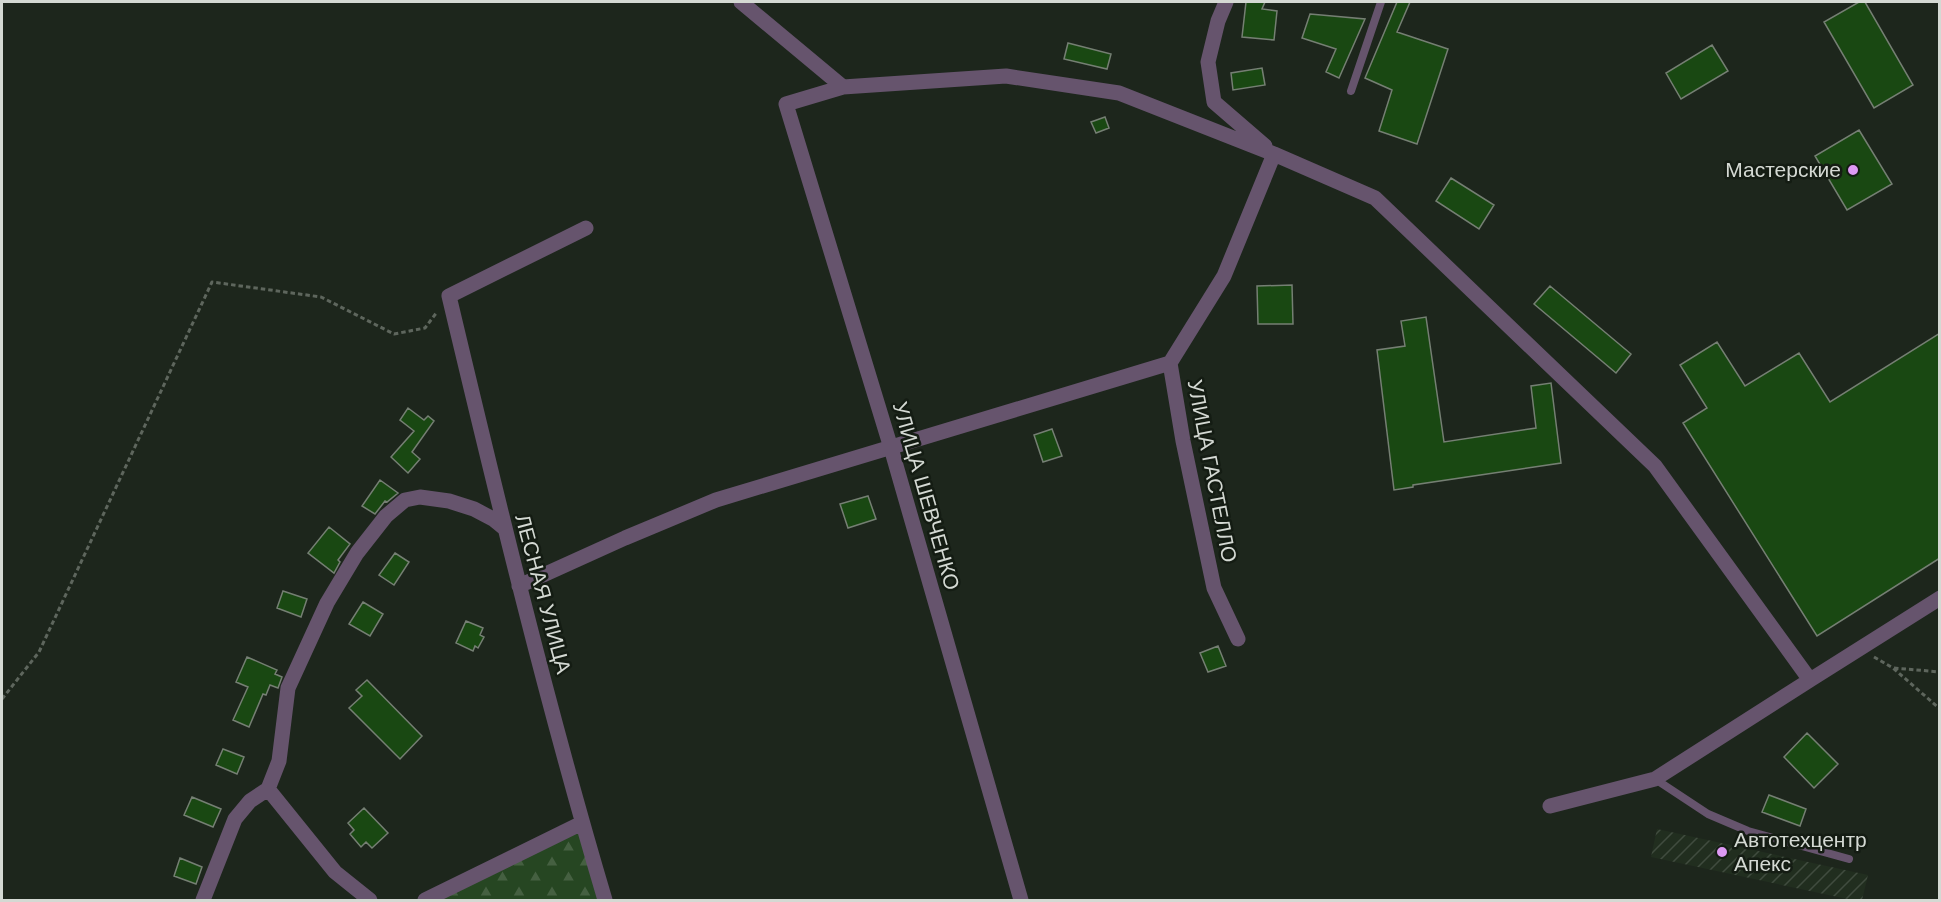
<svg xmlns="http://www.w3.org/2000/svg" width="1941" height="902" font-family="Arial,sans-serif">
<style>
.industrial{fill:url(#industrial-furrows)}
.forest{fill:url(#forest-firs)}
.building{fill:#194812;stroke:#757f73;stroke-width:1.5}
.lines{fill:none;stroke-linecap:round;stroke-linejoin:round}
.path{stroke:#5e665d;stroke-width:3;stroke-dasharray:4.5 3;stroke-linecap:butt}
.service{stroke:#66546d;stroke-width:8}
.minor{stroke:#66546d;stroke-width:15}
.poi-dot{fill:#dd99f3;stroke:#141c13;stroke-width:2}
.labels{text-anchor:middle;stroke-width:5;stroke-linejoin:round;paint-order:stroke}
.poi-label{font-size:21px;fill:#d4d9d3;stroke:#141c13;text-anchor:end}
.street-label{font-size:21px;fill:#d4d9d3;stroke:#141c13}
</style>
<defs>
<pattern id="industrial-furrows" width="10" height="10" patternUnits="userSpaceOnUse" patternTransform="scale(1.5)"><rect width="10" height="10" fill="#212e1f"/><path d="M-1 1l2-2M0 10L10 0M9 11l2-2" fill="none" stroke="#404c3f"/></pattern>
<pattern id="forest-firs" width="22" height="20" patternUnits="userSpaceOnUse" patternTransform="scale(1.5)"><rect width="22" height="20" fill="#264622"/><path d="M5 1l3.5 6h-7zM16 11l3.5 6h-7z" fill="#456041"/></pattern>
</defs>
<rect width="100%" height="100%" fill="#1d261c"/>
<path class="industrial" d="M1657 829 1868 875 1862 900H1852L1651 857Z"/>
<path class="forest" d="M582 823 605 900H425Z"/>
<path class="building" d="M1246 2H1265L1262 9 1277 11 1274 40 1242 37Z
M1397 2H1410L1397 32 1448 49 1417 144 1379 131 1392 90 1365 78Z
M1859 2H1865L1913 85 1874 108 1824 22Z
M1310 14 1365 19 1339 78 1326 72 1336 49 1302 38Z
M1068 43 1111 54 1107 69 1064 59Z
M1712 45 1728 71 1681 99 1666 73Z
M1262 68 1265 85 1233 90 1231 73Z
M1105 117 1109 128 1096 133 1091 122Z
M1859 130 1892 184 1847 210 1815 156Z
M1451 178 1494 205 1479 229 1436 201Z
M1292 285 1293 324H1258L1257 286Z
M1550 286 1631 354 1616 373 1534 304Z
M1426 317 1444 442 1536 428 1531 386 1551 383 1561 463 1413 485V487L1394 490 1377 350 1405 346 1401 321Z
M1940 333V558L1817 636 1683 423 1707 408 1680 365 1717 342 1745 386 1799 353 1830 402Z
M408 408 424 420 428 416 434 421 412 452 420 459 408 473 391 457 414 431 400 420Z
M1052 429 1062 456 1043 462 1034 435Z
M380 480 398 493 387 502 385 501 375 514 362 506Z
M868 496 876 519 848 528 840 504Z
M329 527 350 544 338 560 340 562 334 573 308 553Z
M395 553 409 562 394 585 379 575Z
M283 591 307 599 301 617 277 608Z
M363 602 383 614 370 636 349 624Z
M466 621 483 628 480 635 484 637 478 648 475 646 473 651 456 643Z
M1218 646 1226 666 1208 672 1200 653Z
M247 657 277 670 275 674 282 677 278 688 270 685 266 695 263 694 249 727 233 720 248 687 236 682Z
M367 680 422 736 400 759 349 708 362 696 356 690Z
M1807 733 1838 764 1814 788 1784 757Z
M223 749 244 757 237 774 216 765Z
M1769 795 1806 809 1800 826 1762 812Z
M192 797 221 809 213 827 184 815Z
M364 808 388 833 372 848 366 842 361 847 350 834 354 830 348 823Z
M180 858 202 867 196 884 174 876Z"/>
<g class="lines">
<path class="path" d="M1874 657 1893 668 1940 709
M1894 668 1940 672
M2 699 39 652 212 282 321 297 394 334 425 328 437 312"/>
<path class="service" d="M1351 91 1381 2
M1655 779 1708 814 1748 831 1849 859"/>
<path class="minor" d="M741 2 843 87
M1226 2 1218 21 1208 62 1214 102 1265 146
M586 228 449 296C497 498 546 701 605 900
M519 586 625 538 716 500 1170 363
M1238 639 1214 588 1183 441 1170 363 1224 276 1274 154
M268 789 335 872 370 900
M1550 806 1655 779 1810 680
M203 900 235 819 250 801 268 789 279 761 288 688 327 603 357 553 386 516 405 500 420 497 449 501 474 509 493 519 504 528
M425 900 582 823
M1021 900 891 448 786 104 843 87 1006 76 1119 93 1274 154 1375 198 1655 466 1810 680 1940 598"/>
</g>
<g class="poi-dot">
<circle cx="1853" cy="170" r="6"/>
<circle cx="1722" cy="852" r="6"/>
</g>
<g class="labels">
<g class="poi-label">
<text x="1841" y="177">Мастерские</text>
<text x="1734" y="847" text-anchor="start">Автотехцентр<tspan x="1734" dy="24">Апекс</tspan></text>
</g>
<g class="street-label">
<text transform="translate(1212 471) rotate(79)" y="7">УЛИЦА ГАСТЕЛЛО</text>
<text transform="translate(926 496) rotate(74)" y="7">УЛИЦА ШЕВЧЕНКО</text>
<text transform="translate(543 594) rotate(75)" y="7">ЛЕСНАЯ УЛИЦА</text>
</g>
</g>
<rect width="1941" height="902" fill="none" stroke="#d4d9d3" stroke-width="6"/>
</svg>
